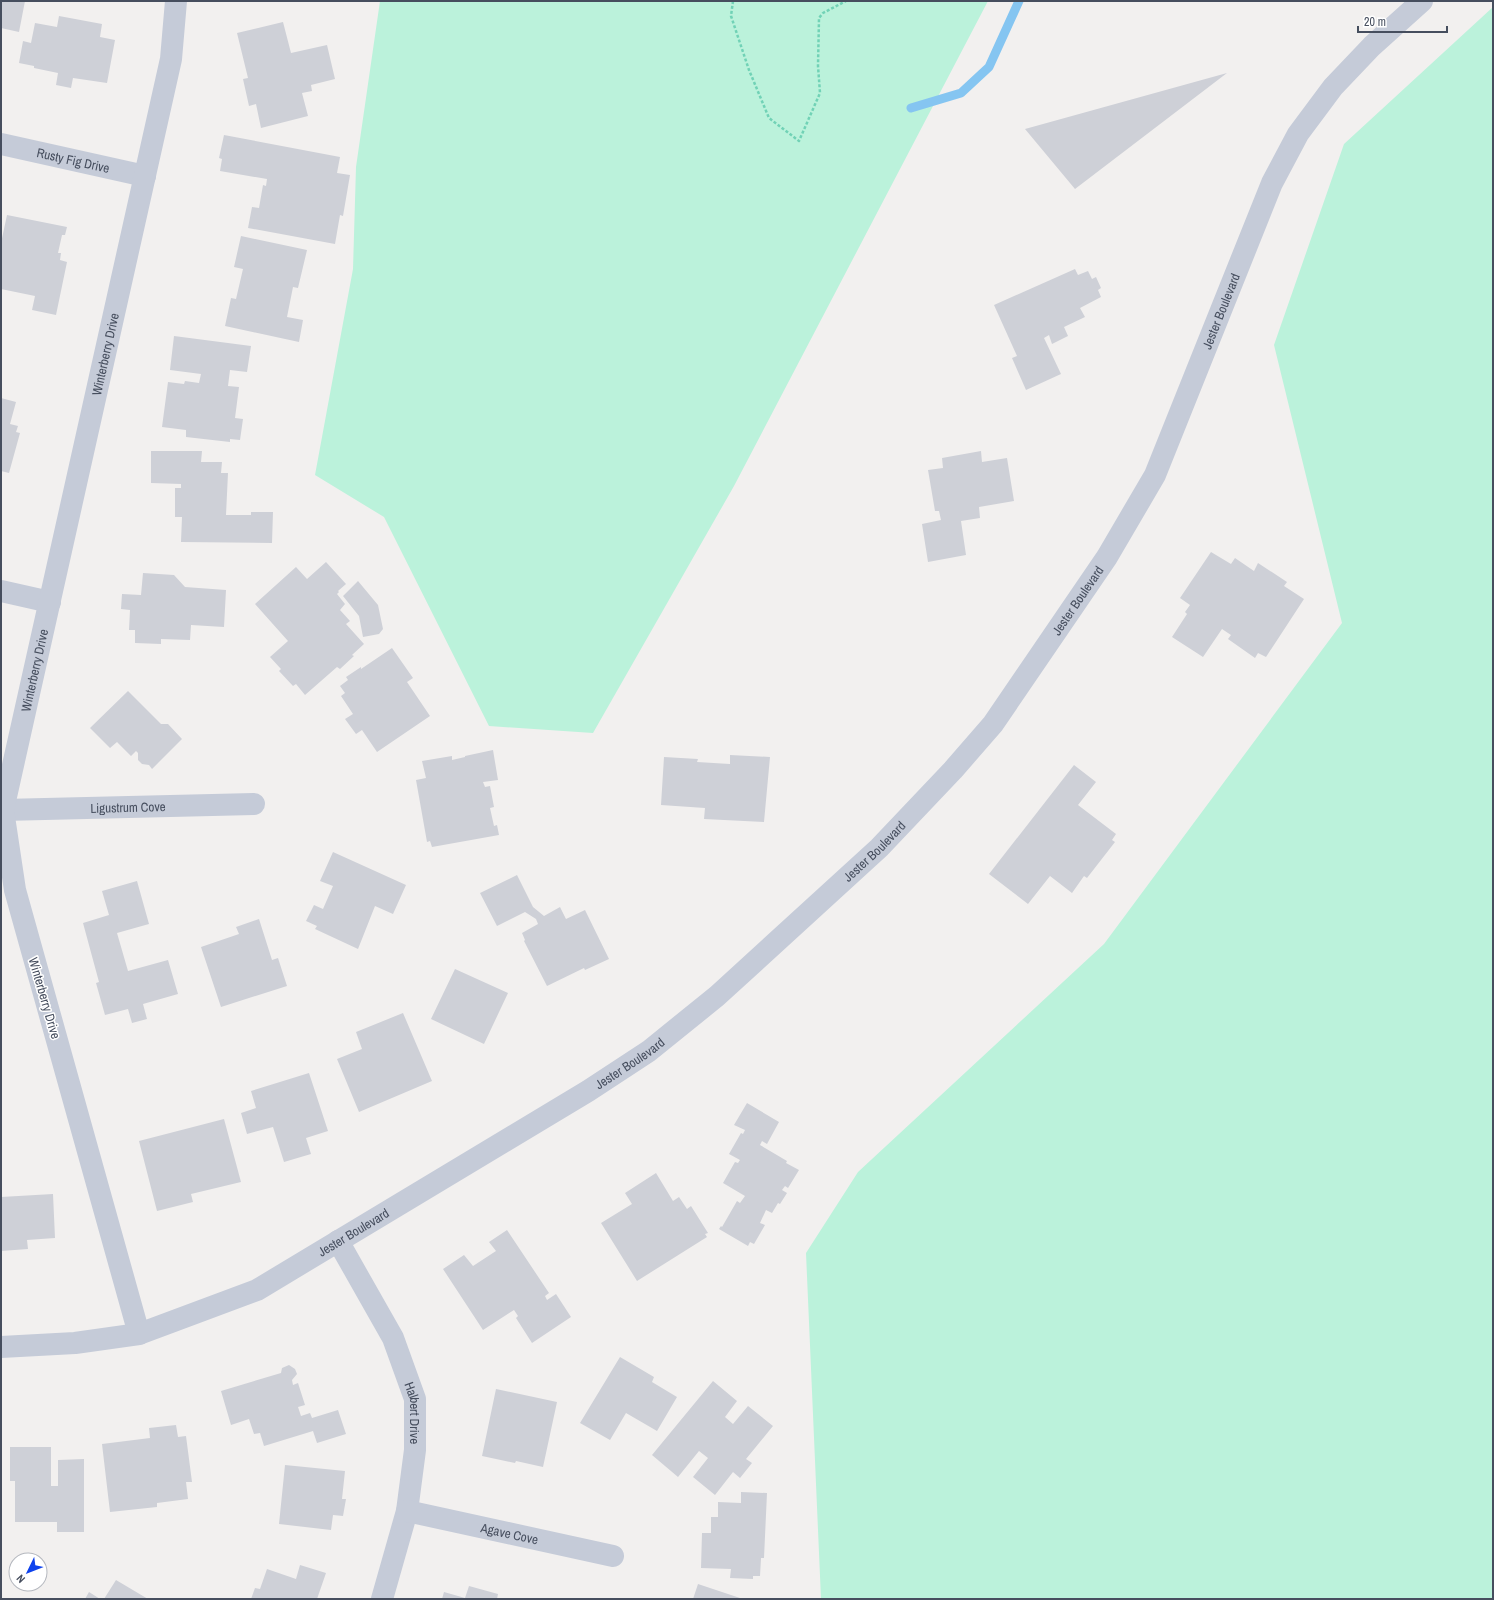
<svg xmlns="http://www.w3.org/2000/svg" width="1494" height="1600" font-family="'Archivo Narrow',sans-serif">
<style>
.green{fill:#bbf2db}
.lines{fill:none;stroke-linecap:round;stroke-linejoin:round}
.stream{stroke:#85c5f1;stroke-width:9}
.building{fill:#ced0d7}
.path{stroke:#71d2b6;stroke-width:2.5;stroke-dasharray:3 2;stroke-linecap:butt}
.minor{stroke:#c5cbd8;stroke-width:22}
.tertiary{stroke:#c5cbd8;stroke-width:22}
.labels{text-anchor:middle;stroke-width:3;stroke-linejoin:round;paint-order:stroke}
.street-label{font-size:13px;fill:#464e5e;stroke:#fff}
</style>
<rect width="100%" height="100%" fill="#f2f0ef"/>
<path class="green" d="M380 1H988L734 486 593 733 489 726 384 517 315 475 353 269 356 167Z
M1493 7V1599H821L806 1253 858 1172 1104 944 1342 623 1274 345 1344 144Z"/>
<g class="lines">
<path class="stream" d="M911 108 961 93 989 67 1019 1"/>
</g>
<path class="building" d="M1 1H25L19 32 1 28Z
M59 16 102 24 100 37 115 40 107 83 73 78 71 88 56 85 58 73 34 68V66L19 63 23 41 31 43 35 23 57 27Z
M283 22 291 53 327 45 335 79 311 85 312 91 302 93 308 116 261 128 256 104 249 106 243 79 248 78 237 33Z
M1227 73 1075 189 1025 129Z
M224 135 340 157 337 173 350 175 343 216 340 215 335 244 248 228 252 207 259 208 263 185 266 186 267 179 220 171 222 159 219 158Z
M7 215 67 227 65 235H62L58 253H61L60 260 67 262 56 315 32 310 35 296 1 289V243Z
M241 236 307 250 298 288 293 287 287 317 303 320 299 342 225 326 231 298 236 299 243 269 234 267Z
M1075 269 1078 275 1088 271 1092 279 1096 277 1101 288 1098 290 1101 297 1080 308 1085 317 1064 327 1068 336 1052 344 1049 335 1044 338 1061 374 1026 390 1012 358 1017 356 994 305Z
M174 336 251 346 247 372 230 370 228 386 239 387 235 418 243 419 240 440 230 439V442L186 437V430L162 427 168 382 184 384 185 381 199 383 201 374 170 370Z
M1 398 16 402 10 424 18 426 16 432 20 433 9 473 1 471Z
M151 451H202L201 462H222L221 473H228L226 515H251V512H273L272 543 181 542 182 517H175V488H181V484L151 483Z
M981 451 982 462 1007 458 1014 501 979 507 980 518 961 521 966 555 928 562 922 524 941 520 939 511H935L928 470 943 468 942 458Z
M1211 552 1231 564 1235 558 1254 571 1258 563 1287 582 1284 586 1304 599 1266 657 1258 653 1255 658 1228 639 1231 635 1222 629 1203 657 1172 637 1187 614 1185 612 1190 605 1180 598Z
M326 562 346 584 338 591 339 592 337 594 345 604 340 610 350 621 346 624 364 644 352 655 354 656 340 669 337 667 305 695 296 684 293 686 279 671 281 669 270 657 288 641 255 604 296 567 307 579Z
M143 573 174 575 185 587 226 590 224 627 191 625 190 640 161 639V644L135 643V630H129L130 610 121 609 122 594 141 595Z
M358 581 378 605 383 629 379 634 363 637 359 616 343 596Z
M392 648 413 678 407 682 430 716 377 752 362 730 356 734 345 719 353 714 341 696 345 693 340 686 348 680 346 677 361 667V669Z
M128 691 161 724H168L182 739 152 769 149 765 142 764 138 760V753L136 751 131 756 117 742 110 748 90 728Z
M493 750 498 780 483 782 485 787 490 786 494 807 490 808 494 826 497 825 499 835 432 847 430 841 427 842 416 780 426 778 422 761 452 756V760L465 757V756Z
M730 755 770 757 764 822 704 819 705 808 661 805 664 757 698 759 697 762 730 764Z
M1074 765 1096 782 1078 805 1116 834 1112 840 1115 842 1087 878 1084 876 1072 893 1050 876 1028 904 989 874Z
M333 852 406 885 393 914 375 906 358 949 315 929 317 926 306 921 314 905 323 909 333 886 320 881Z
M517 875 533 907 544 916 560 907 566 919 585 910 609 959 585 970 584 968 547 986 524 941 525 940 522 933 538 924 536 919 525 912 497 926 480 893Z
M137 881 149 924 117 933 128 971 168 960 178 994 143 1004 147 1019 132 1023 128 1009 105 1015 96 983 99 982 83 923 109 915 102 891Z
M259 919 272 960 278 958 287 986 221 1007 201 947 239 934 236 927Z
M455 969 508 993 484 1044 431 1019Z
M403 1013 432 1081 359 1112 337 1059 362 1049 356 1032Z
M309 1073 328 1131 306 1138 311 1154 284 1162 273 1127 247 1134 241 1113 256 1108 251 1091Z
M747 1103 779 1122 767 1144 762 1141 760 1145 787 1161 786 1163 799 1170 788 1188 785 1186 782 1190 787 1193 780 1204 778 1203 772 1213 766 1210 760 1223 765 1225 754 1244 750 1242 748 1246 719 1229 721 1226 722 1227 737 1201 740 1203 745 1196 723 1183 735 1162 738 1163 740 1160 729 1154 741 1133 743 1134 745 1130 734 1125Z
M224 1119 241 1182 191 1194 193 1202 157 1211 139 1141Z
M656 1173 673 1201 679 1197 687 1209 691 1206 708 1233 705 1234 707 1237 637 1281 601 1223 632 1204 625 1193Z
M53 1194 55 1238 27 1240 28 1249 1 1251V1197Z
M507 1230 549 1293 545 1296 547 1300 556 1294 571 1317 532 1343 516 1318 518 1316 514 1310 483 1330 443 1269 464 1255 473 1266 496 1251 489 1242Z
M620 1357 654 1377 652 1382 677 1397 657 1431 626 1413 610 1440 580 1423Z
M289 1365 295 1369 297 1374 292 1380 293 1385 298 1383 305 1405 298 1407 301 1416 310 1413 312 1418 338 1410 346 1434 317 1443 313 1431 264 1446 260 1433 254 1434 249 1419 231 1425 221 1391 281 1373 282 1368Z
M713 1381 737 1401 725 1417 733 1424 748 1406 773 1426 746 1459 752 1463 740 1478 733 1472 715 1495 693 1477 708 1458 699 1451 678 1477 652 1455Z
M496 1389 557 1402 543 1467 516 1461 515 1463 482 1456Z
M176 1425 178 1437 186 1436 192 1482H186L188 1499 157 1503V1507L110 1512 102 1444 150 1438 149 1428Z
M10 1447H51V1486H58V1460L84 1459V1532H57V1522H15V1481H10Z
M285 1465 345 1471 342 1499H346L343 1516 333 1515 331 1530 279 1524Z
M741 1492 767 1493 764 1558H761L760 1576H753V1579L730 1578 731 1569 701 1568 702 1533H711V1517H718V1502L741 1503Z
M300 1565 326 1573 317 1599H251L255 1588 260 1589 267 1569 296 1579Z
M116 1580 148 1599H104Z
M698 1584 743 1599H693Z
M469 1586 498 1594 497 1599H442L444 1592 465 1598Z
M89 1592 100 1599H85Z"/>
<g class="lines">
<path class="path" d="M733 1 731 16 749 70 769 118 799 141 820 93 818 66 819 18 823 13 846 1"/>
<g class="minor">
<path id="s1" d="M1 144 145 176"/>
<path d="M1 591 50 602"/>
<path id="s2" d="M3 810 254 804"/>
<path id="s3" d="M338 1241 393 1338 415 1399V1450L407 1511 382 1599"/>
<path id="s4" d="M139 1334 15 890 3 810 171 59 176 1"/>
<path id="s5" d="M407 1511 613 1556"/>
</g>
<path class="tertiary" id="s6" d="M1 1347 75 1343 139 1334 257 1290 588 1091 649 1051 717 996 879 848 953 770 993 724 1107 557 1155 475 1272 183 1298 134 1333 87 1372 46 1422 1"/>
</g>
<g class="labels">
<g class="street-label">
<text dy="5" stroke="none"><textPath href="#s1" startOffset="74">Rusty Fig Drive</textPath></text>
<text dy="5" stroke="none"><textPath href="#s6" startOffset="1673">Jester Boulevard</textPath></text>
<text dy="5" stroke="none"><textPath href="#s4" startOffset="1009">Winterberry Drive</textPath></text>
<text dy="5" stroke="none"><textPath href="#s6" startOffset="1349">Jester Boulevard</textPath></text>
<text dy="5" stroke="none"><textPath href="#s4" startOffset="685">Winterberry Drive</textPath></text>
<text dy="5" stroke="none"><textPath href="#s2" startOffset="125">Ligustrum Cove</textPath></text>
<text dy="5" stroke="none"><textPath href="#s6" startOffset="1025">Jester Boulevard</textPath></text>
<text transform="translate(45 998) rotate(74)" y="5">Winterberry Drive</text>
<text dy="5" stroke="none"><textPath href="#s6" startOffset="701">Jester Boulevard</textPath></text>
<text dy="5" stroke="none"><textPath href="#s6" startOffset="377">Jester Boulevard</textPath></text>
<text dy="5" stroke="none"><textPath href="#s3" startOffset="190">Halbert Drive</textPath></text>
<text dy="5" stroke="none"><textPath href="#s5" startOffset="105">Agave Cove</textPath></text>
</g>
</g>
<rect width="1494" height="1600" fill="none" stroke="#464e5e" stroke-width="4"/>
<g transform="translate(28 1572) rotate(227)"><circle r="19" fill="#ffffff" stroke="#b5b8bf"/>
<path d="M0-3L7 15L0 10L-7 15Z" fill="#0e42ed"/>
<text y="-6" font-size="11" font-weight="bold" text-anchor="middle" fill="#464e5e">N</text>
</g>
<path d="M1358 26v6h89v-6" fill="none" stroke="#464e5e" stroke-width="2"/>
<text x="1364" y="26" font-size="12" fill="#464e5e" stroke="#ffffff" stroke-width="3" paint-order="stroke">20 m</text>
</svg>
